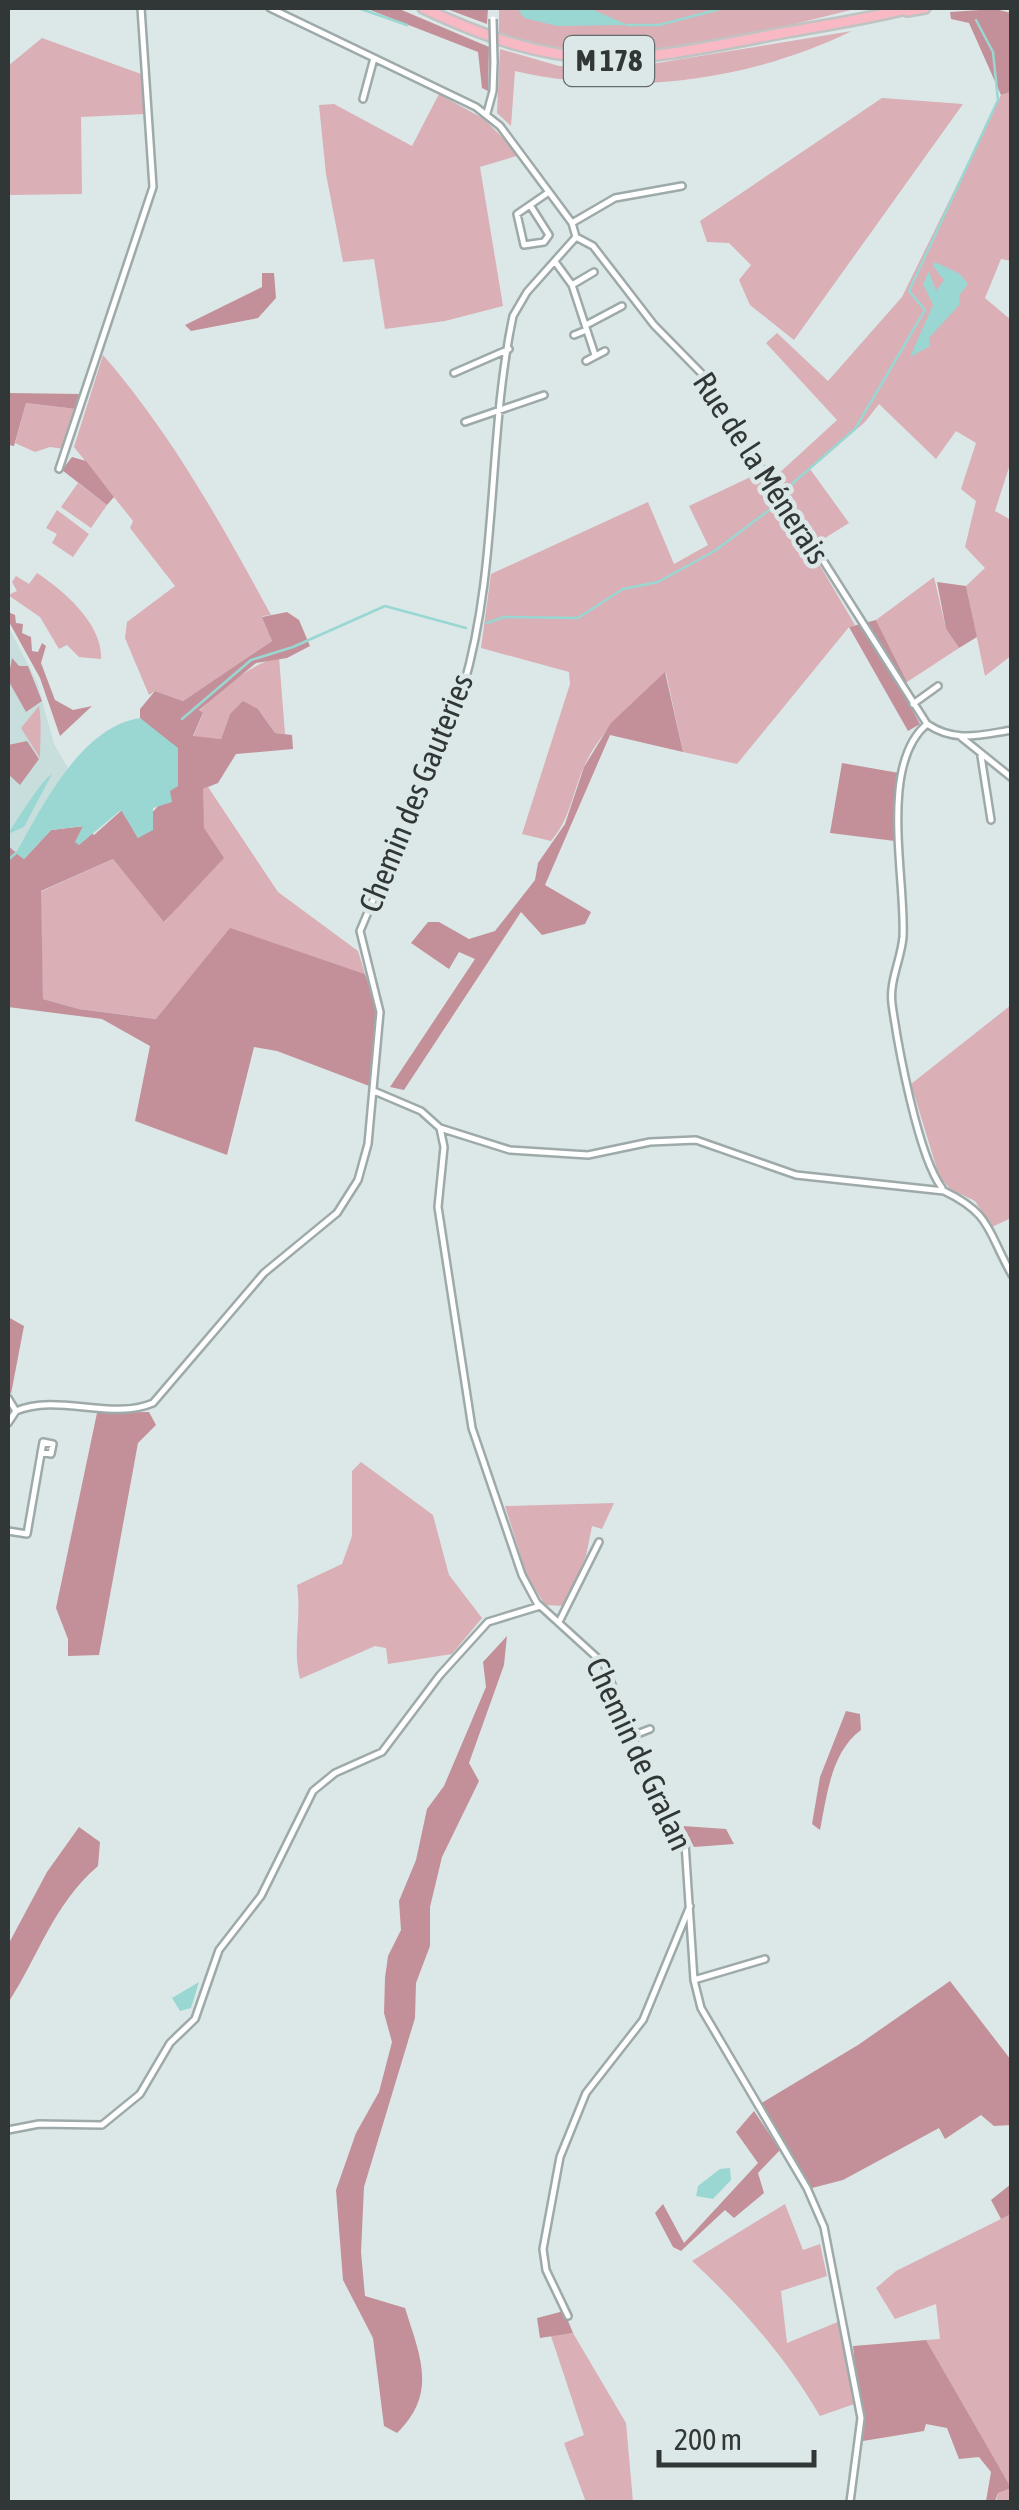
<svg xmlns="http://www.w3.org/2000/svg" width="1019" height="2510" font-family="'Asap Condensed',sans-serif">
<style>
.built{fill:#c8dedc}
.green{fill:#daafb6}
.forest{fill:#c39099}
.water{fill:#9ad7d3}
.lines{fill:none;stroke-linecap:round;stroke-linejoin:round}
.stream{stroke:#9ad7d3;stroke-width:2.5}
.minor-casing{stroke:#9eaaa9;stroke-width:10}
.primary-casing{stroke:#c1c3c3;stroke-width:14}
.minor{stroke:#fff;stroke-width:5}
.primary{stroke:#f8b9c5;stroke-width:9}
.minor-bridge-casing{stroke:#9eaaa9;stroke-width:10;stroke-linecap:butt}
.minor-bridge{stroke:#fff;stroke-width:5}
.labels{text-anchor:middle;stroke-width:9;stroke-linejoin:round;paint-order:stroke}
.shield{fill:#dbe8e7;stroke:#646b6b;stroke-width:2.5}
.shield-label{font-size:30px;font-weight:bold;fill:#313636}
.street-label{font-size:32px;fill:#313636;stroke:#dbe8e7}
</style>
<rect width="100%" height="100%" fill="#dbe8e7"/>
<path class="built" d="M8 626 37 682 54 744 69 770 16 853 8 846Z"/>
<path class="green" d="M499 8H859C740 37 620 76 499 34Z
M852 31C749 81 627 97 515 71L511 126 497 113 500 49 559 66 627 68Z
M42 38 141 74 145 114 81 117 82 194 8 195V66Z
M1011 92V261L1001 259 985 298 1011 320V461L995 511 1011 520 1012 655 985 676 966 586 985 568 965 547 976 501 961 489 976 443 956 431 936 459 879 404 865 422 810 469 849 523 817 543 776 476 837 420 766 343 777 333 828 381 902 297 1001 95Z
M439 94 484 119 520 155 480 167 503 306 445 321 385 329 374 259 343 262 326 174 319 105 334 104 412 146Z
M882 98 963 104 794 340 750 305 739 280 751 265 729 243 707 242 700 221Z
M103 355C171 433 222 525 271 615L262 616 272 641 183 701 155 691 149 695 125 638 127 622 175 586 130 528 133 521 74 447Z
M26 403 76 409 64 449 50 447 35 452 15 443Z
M759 473 785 506 855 625 849 627 737 764 683 752 666 673C634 702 600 729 583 769 572 795 570 819 551 841L522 834 570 684 569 672 481 648 491 574 648 502 674 564 708 545 689 506Z
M78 483 107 505 91 528 61 507Z
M57 510 89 534 73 557 52 543 57 534 46 528Z
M37 573C63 590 103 624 101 659L79 657 67 645 59 649 40 617 8 595 17 591 12 582 16 576 29 584Z
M934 577 946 629 959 648 907 682 876 620Z
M279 657 285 734 275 733 258 709 230 714 221 739 193 737 203 714 199 711C220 689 249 665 279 657Z
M39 706C42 722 40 742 40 758L21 728Z
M208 787 278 892 358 951 365 974 230 929 157 1019 79 1009 43 999 40 892 113 859 165 922C193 887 204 833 203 789Z
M1011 1005V1218L992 1227 975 1201 950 1189 939 1176 911 1084Z
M361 1462 433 1515 449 1575 482 1618 452 1654 388 1664 386 1648 375 1646 300 1679C292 1648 302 1618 297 1585L342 1564 352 1536V1471Z
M614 1503 602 1529 592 1526 586 1556 564 1606 545 1605 527 1576 505 1506Z
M785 2204 803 2250 820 2244 827 2276 781 2291 787 2343 840 2321 857 2403 820 2416C786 2358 742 2307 692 2261Z
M1011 2214V2502H996L998 2493 1010 2488 926 2340 940 2339 936 2304 895 2319 876 2288 896 2271Z
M573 2333 626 2423 633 2502H586L564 2443 584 2435 551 2336Z"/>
<path class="forest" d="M365 8H397L489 47 488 91 482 88 478 52Z
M444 8H488L487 24Z
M995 9 1011 13V92L1001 95 969 23 951 19 950 12Z
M262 273H274L276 298 258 318 191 331 185 325 262 287Z
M8 393 81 394 76 409 26 403 14 446 8 445Z
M72 457 86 461 114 497 107 505 62 470Z
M937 582 966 586 977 637 959 648 946 629Z
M8 612 15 615 16 623 23 624 22 633 31 637 32 651 38 652 42 643 46 646 41 663 55 700 73 710 92 706 60 736 40 678 8 620Z
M287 612 299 620 310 646 287 658 256 663 199 710 203 713 193 736 221 739 230 714 243 701 258 709 275 733 292 735 293 749 236 754 218 783 203 789 204 828 224 858 164 922 113 859 41 891 43 999 79 1009 156 1019 230 928 365 974 377 1010 372 1087 277 1051 254 1047 227 1155 135 1121 150 1046 102 1019 8 1007V846L24 859 51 830 85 826 94 835 122 810 138 838 153 825 150 815 159 805 152 729 140 718V709L155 691 183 701 272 641 262 617Z
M876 620 907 682 900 687 920 724 908 731 849 627Z
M12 658 19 666H28L42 701 26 712 8 680Z
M665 672 683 752 610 735 545 885 591 912 585 924 542 935 521 912 404 1090 390 1087 475 959 459 952 449 969 411 943 428 922H439L469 939 495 931 535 880 538 863 565 824 584 767 611 723Z
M27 741 39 759 20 785 8 774V745Z
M842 763 899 773 895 841 830 833Z
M8 1317 24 1326 11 1394 8 1388Z
M149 1412 156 1425 138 1443 99 1655 68 1656V1639L56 1608 97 1413Z
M507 1636 504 1665 469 1763 479 1781 442 1857 430 1907V1946L416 1983 415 2018 364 2187 361 2252 365 2296 405 2308C420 2356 438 2393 397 2433L384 2426 373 2338 343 2280 336 2190 356 2133 379 2092 392 2042 384 2013 385 1978 388 1956 401 1930 399 1901 416 1860 427 1809 444 1786 486 1687 483 1662Z
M846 1711 860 1714 861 1730C831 1752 827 1795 820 1830L812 1824 820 1777Z
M683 1826 726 1829 734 1844 694 1847Z
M79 1827 100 1842 98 1866C52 1906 40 1954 8 2003V1945L47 1872Z
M950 1981 1011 2060V2125L994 2126 981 2115 945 2139 939 2128 843 2180 812 2188 760 2104 858 2045Z
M754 2111 780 2150 758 2173 764 2193 734 2218 725 2210 681 2251 673 2247 655 2213 663 2204 684 2243 758 2163 736 2132Z
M1011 2184V2214L1001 2219 991 2200Z
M564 2311 573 2333 540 2338 537 2318Z
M926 2340 1011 2488 998 2493 995 2501H986L991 2472 979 2457 959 2459 947 2428 926 2424 924 2431 863 2441 853 2346Z"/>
<path class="water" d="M517 8H589L628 25 557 26 524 18Z
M935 262 960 274 968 284 959 296 960 304 929 338 930 346 910 357 933 305 923 284 929 271 936 291 944 280 933 266Z
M140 718 178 748V786L170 791 172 802 153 808V830L138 838 121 810 79 845 75 842 83 826 51 830 24 859 16 853C43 805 81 727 140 718Z
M52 774 24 827 8 834C15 823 42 779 52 774Z
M199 1982 191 2008 180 2011 172 1998Z
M730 2168 731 2180 713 2199 696 2196 698 2186 720 2169Z"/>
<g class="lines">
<path class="stream" d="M358 8 407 25
M627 25H659L724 8
M785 490 855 429 925 310 909 291 998 100 993 52 976 20
M487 623 504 617 578 618 623 589 658 582 716 550 777 504
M182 719 251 660 293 647 385 606 466 628
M8 860 17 852"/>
<g class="minor-casing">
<path id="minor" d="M270 8 476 107 500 126 572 223 576 237 593 246 654 325 705 377 734 431 786 502 927 724C955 743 980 735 1012 730
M363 99 374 58
M487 113 493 91 494 62
M530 205 549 235 544 242 524 245 517 214 549 192
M572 223 615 198 682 186
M556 263 572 285 595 355
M572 285 594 272
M588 324 622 306
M574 335 584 331
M586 361 605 351
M454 373 509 349
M465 422 544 395
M59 469 153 187 141 8
M913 704 938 686
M927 724C878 765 906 879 903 937 901 960 889 981 892 1004 898 1047 918 1156 942 1188
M961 737 1012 778
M981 756 991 820
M374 1091 421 1111 440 1128 510 1150 588 1155 650 1142 696 1140 796 1175 944 1191C992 1214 987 1231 1012 1275
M440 1128 444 1147 438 1207 472 1428 522 1575 537 1603 604 1664 646 1773 685 1843 694 1980 701 2008 807 2188 824 2227 861 2418 850 2502
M8 1398 16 1411
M16 1411C58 1393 111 1421 153 1403L264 1273 337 1213 358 1180 368 1144 380 1012 360 931 463 688C499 566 487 439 513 316L527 292 576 237
M8 1423 16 1411
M8 1531 27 1534 43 1442 53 1444 51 1454 41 1452
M560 1620 599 1542
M632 1736 650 1729
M694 1980 765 1959
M8 2130 39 2124 102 2125 140 2094 170 2043 195 2019 219 1950 261 1896 313 1791 335 1773 382 1752 440 1675 488 1622 540 1606
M568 2316 546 2270 543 2249 560 2157 586 2093 643 2020 690 1906"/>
</g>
<g class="primary-casing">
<path id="primary" d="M423 8C572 78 627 63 782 33 825 25 868 19 910 8
M907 11 925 8"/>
</g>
<use href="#minor" class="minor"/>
<use href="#primary" class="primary"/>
<g class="minor-bridge-casing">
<path id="minor-bridge" d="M493 19 494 62"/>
</g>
<use href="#minor-bridge" class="minor-bridge"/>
</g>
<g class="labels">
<rect class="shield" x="564" y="36" width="90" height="50" rx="8"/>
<g class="shield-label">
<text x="609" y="71">M 178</text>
</g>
<g class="street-label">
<text transform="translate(761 468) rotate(57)" y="11">Rue de la Ménerais</text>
<text transform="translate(416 793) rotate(-68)" y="11">Chemin des Gauteries</text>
<text transform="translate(639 1754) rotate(65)" y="11">Chemin de Gralan</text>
</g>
</g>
<rect width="1019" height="2510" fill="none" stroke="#313636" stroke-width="20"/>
<path d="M659 2450v15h155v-15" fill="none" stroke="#313636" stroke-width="5"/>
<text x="674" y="2450" font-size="30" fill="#313636" stroke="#dbe8e7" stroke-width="8" paint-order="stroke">200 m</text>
</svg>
